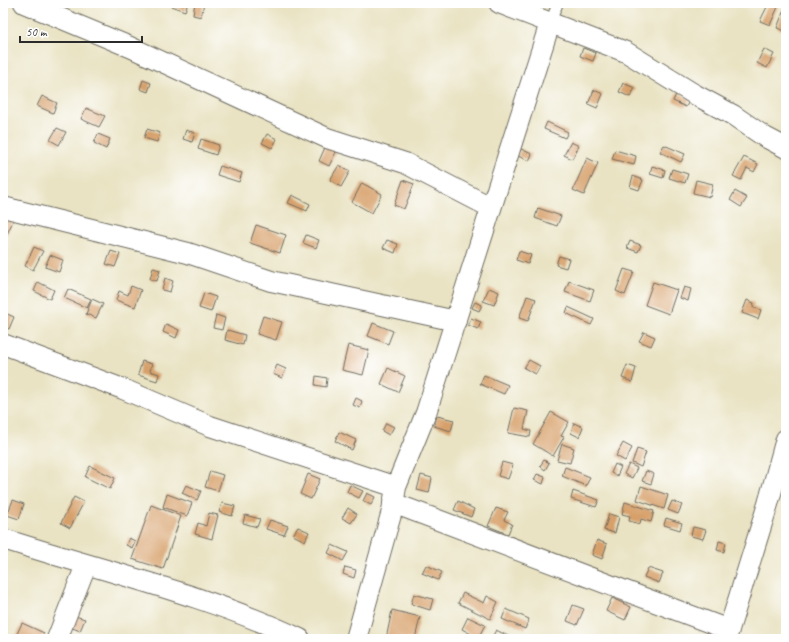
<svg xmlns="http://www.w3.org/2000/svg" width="789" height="642" font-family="Caveat,sans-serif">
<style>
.building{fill:#d7a06b}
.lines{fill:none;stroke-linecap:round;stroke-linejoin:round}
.service-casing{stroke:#6e6b60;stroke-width:12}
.minor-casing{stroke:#6e6b60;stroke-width:22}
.service{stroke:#fff;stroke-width:10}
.minor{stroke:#fff;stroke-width:20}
</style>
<rect width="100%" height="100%" fill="#fff"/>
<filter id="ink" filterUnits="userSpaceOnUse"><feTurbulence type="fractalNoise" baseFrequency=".025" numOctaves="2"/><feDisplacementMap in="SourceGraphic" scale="8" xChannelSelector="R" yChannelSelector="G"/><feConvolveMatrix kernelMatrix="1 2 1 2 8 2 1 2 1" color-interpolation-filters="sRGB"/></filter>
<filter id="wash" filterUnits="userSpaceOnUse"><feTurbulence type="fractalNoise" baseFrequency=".012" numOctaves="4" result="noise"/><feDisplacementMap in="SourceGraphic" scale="16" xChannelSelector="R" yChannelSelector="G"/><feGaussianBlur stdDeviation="0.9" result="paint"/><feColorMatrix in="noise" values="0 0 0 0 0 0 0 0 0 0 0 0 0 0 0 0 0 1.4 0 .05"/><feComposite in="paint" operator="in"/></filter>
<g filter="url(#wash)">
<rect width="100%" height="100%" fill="#e9e3c3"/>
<g id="blocks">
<path class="building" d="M162 3H188L185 11Z
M195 3H204L201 17 193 15Z
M769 3 778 7 770 25 760 21Z
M786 5V29L785 31 777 28Z
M583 48 596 53 593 61 580 56Z
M764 49 774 54 767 68 757 63Z
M143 80 151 83 148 92 140 89Z
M623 83 635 88 630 97 619 92Z
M594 90 603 94 597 108 588 104Z
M677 92 690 99 686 107 673 101Z
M42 96 57 103 53 113 37 106Z
M86 108 105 116 99 127 81 119Z
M547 122 568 132 565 138 544 129Z
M57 128 66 132 59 145 50 140Z
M147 129 160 133 157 142 144 138Z
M186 130 195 133 192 142 183 139Z
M98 134 110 139 106 149 94 143Z
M267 134 277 139 272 148 262 143Z
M201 139 219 145 216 155 198 149Z
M571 142 579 146 572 159 564 155Z
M327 143 338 148 329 166 319 161Z
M664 145 685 154 681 162 660 152Z
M521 149 532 154 529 161 518 156Z
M615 150 636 156 634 165 612 159Z
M744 157 758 164 754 172 747 168 741 180 733 176Z
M587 158 598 163 584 195 573 190Z
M339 165 350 171 341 187 330 180Z
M220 166 242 173 239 182 217 175Z
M652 166 665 170 663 178 650 174Z
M672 169 688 174 685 183 669 178Z
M633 176 643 180 639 190 630 187Z
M403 180 414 184 404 209 394 205Z
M696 180 713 184 710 197 693 193Z
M362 183 382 194 372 213 352 202Z
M735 191 747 198 741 207 730 200Z
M292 195 310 204 307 211 288 203Z
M538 208 561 216 557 226 535 218Z
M3 214 14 219 7 234 3 232Z
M256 225 286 235 280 253 250 243Z
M306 235 319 240 316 248 303 243Z
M387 240 398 244 395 253 383 248Z
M630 241 641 245 638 252 627 248Z
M34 247 43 251 33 270 25 266Z
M111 251 120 254 115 267 106 264Z
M519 251 531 255 528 264 516 260Z
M50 255 63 260 59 272 45 267Z
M559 256 569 259 566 268 556 265Z
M153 268 160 270 157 281 150 279Z
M624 269 634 272 625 295 616 291Z
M165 278 173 281 170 292 162 290Z
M569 281 594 290 590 301 565 292Z
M38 282 54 290 50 299 34 291Z
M653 282 677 290 669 314 645 305Z
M131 286 141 290 135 307 116 300 119 291 128 295Z
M684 287 691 289 688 301 680 298Z
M489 288 499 292 494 305 483 301Z
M68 289 91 299 87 308 64 298Z
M204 293 216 297 211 312 199 308Z
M527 296 536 299 528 321 519 318Z
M92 299 103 304 96 318 86 314Z
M747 300 754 303 753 307 761 310 758 319 742 313Z
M475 302 482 305 479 311 472 308Z
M568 307 594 319 591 325 566 313Z
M5 313 14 317 9 329 3 327Z
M216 315 225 318 222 330 213 328Z
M263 316 282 322 276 340 257 334Z
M471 318 481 322 478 329 468 325Z
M373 323 393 331 388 344 368 336Z
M166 324 179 330 176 338 163 332Z
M227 330 245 335 243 345 225 340Z
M644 332 655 337 651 346 639 341Z
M348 345 369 350 363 375 342 370Z
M529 360 540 366 536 374 524 368Z
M142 361 152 364 150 371 159 374 157 381 138 375Z
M277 365 286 369 282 378 273 374Z
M627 365 636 368 632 382 622 378Z
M388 368 405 376 398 392 381 384Z
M484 375 508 385 504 394 480 384Z
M316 376 327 378 326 387 315 385Z
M356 398 362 401 360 408 353 405Z
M514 408 528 411 524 429 531 431 530 437 508 433Z
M551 412 569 422 561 436 564 437 553 456 533 444Z
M437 416 454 420 451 431 434 426Z
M386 423 394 427 389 435 382 431Z
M574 423 583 427 579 437 571 433Z
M339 432 356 440 352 450 335 441Z
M623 443 632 448 625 461 616 456Z
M562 444 574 448 570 463 557 460Z
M637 449 646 452 641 467 632 463Z
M544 460 549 463 545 470 540 466Z
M502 462 513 465 508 479 498 476Z
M615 464 621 467 617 476 611 473Z
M629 464 637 468 632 478 624 474Z
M90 466 115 478 110 489 85 477Z
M565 467 590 477 586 486 562 476Z
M210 471 223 475 218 491 205 487Z
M646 471 654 474 651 484 642 481Z
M308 474 320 479 311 499 300 494Z
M537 474 545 477 543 484 534 480Z
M421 475 432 478 429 493 417 490Z
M186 485 201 491 197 500 182 493Z
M350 485 363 491 359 498 347 492Z
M641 486 668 495 664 509 637 500Z
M573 491 599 500 596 507 571 499Z
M367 493 375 497 371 505 363 501Z
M167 494 192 503 187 516 163 507Z
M74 497 84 502 70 528 61 523Z
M13 500 24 504 19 519 7 515Z
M458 501 474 509 471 517 454 510Z
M672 501 682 505 678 514 668 510Z
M625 502 654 511 651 522 641 519 640 524 629 521 630 516 622 514Z
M222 503 235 506 232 516 219 512Z
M151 505 181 516 163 569 132 559Z
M348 508 357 514 351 523 342 518Z
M496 508 508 512 504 520 512 524 508 534 488 526Z
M209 513 218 515 212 539 195 534 198 523 206 526Z
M609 514 619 517 615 533 604 530Z
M245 515 260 519 257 527 243 523Z
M666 518 682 523 680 530 664 525Z
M270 520 288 526 284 535 266 529Z
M298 527 309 532 305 541 293 535Z
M693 527 706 530 703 539 691 536Z
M129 538 135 541 132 548 126 545Z
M597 540 607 544 602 559 592 555Z
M719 541 726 543 724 552 717 550Z
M332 545 348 552 343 561 328 553Z
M426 565 442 572 438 580 422 573Z
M345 567 356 570 354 578 343 574Z
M648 568 663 573 659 583 644 577Z
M463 593 484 603 487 596 498 602 490 619 458 603Z
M414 594 433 599 430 610 411 604Z
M612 598 631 607 625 620 606 611Z
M573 605 584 609 577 625 567 621Z
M506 609 529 619 525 629 502 619Z
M392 610 420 617 415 639H386Z
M75 616 85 619 80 631 70 627Z
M468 617 485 625 478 638 462 629Z
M22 623 44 633 41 639H23L16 636Z
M496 630 514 639H491Z"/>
</g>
</g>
<g filter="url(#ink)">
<use href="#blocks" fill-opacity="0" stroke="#6e6b60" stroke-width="1"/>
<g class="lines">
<g class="service-casing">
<path id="service" d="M550 23 558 3"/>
</g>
<g class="minor-casing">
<path id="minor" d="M24 3 130 47 327 138 405 163 490 207
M499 3 626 52 694 94 733 115 765 137 786 148
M3 207 188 253 271 281 456 321
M3 344 123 389 210 426 396 487
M393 503 729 630
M3 540 10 541C107 572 207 595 300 639
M57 639 86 565
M356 639 392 511 396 487 426 413 550 23
M726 639 768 504 786 439"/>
</g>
<use href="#service" class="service"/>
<use href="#minor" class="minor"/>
</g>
</g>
<rect width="789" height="642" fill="none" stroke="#fff" stroke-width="16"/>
<path d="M20 36v6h122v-6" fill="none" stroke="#2b2b2b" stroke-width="2"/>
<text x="26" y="36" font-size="12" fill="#2b2b2b" stroke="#ffffff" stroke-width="3" paint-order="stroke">50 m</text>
</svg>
